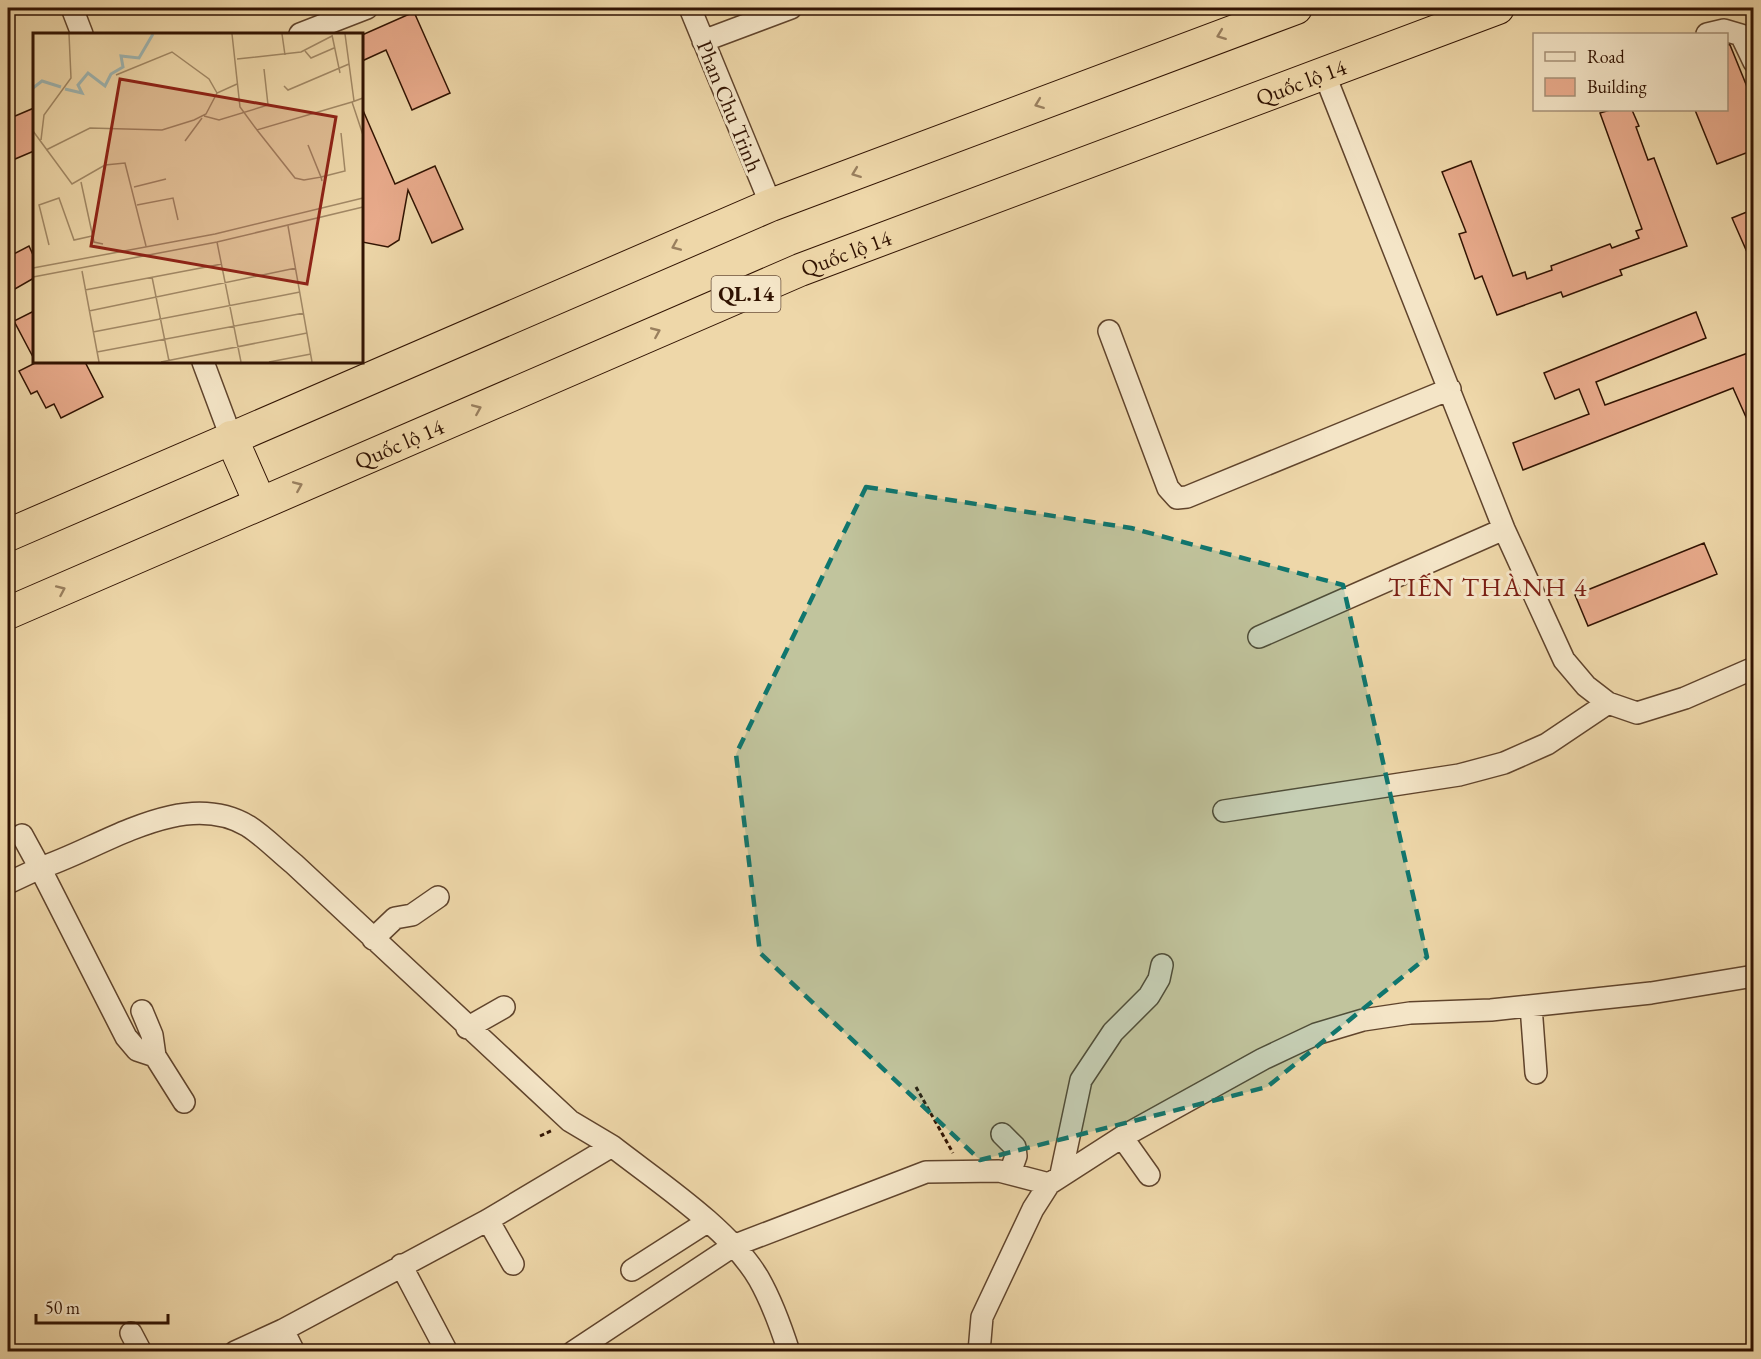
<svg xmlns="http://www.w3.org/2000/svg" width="1761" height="1359" font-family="'EB Garamond',serif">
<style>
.building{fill:#e9ab8c;stroke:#311302;stroke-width:1.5}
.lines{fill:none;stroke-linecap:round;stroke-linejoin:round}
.minor-casing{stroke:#60442c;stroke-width:24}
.highway-casing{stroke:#311302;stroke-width:34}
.path{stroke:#311302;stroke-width:3;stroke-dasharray:4.5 3;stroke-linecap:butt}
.minor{stroke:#f4e5c7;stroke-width:21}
.highway{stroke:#eed7a9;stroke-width:32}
.oneway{stroke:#997f5e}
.marked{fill:#0f766e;fill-opacity:0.2;stroke:#0f766e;stroke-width:4.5;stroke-dasharray:12 8;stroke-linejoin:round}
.labels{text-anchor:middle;stroke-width:6;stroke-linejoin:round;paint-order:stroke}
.shield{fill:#f4e5c7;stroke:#6c523d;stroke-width:1.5}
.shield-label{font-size:21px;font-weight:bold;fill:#311302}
.street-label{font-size:22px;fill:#311302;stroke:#f4e5c7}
.quarter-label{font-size:26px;letter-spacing:1.5px;fill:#7a1f14;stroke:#f4e5c7}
.inset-river{fill:none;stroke:#9fb7b4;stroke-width:3}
.inset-road{fill:none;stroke:#a28966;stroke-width:1.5}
.view{fill:#8f2418;fill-opacity:0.15;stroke:#8f2418;stroke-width:3}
.inset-edge{fill:none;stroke:#311302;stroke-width:3}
</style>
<rect width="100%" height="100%" fill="#eed7a9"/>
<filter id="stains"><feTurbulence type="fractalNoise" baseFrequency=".00333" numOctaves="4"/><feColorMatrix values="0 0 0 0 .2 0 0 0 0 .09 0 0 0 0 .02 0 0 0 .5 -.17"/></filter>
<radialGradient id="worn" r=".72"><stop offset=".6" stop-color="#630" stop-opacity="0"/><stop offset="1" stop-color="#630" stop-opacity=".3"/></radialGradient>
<path class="building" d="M414 12 450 93 412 110 386 50 362 61V35Z
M1726 44 1730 45 1754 104V150L1717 164 1695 110H1726Z
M34 108V151L8 162V119Z
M362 108 395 184 435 166 463 229 432 243 408 190 399 240 388 247 362 242Z
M1610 110H1632L1639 126 1636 127 1648 160 1654 158 1687 246 1620 270 1622 275 1563 297 1561 292 1497 315 1482 276 1475 279 1459 234 1466 232 1442 172 1471 161 1513 276 1525 272 1527 279 1552 270 1551 266 1610 244 1612 248 1639 238 1636 231 1642 229 1600 113Z
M1754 209V268L1732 218Z
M29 246 34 257V278L8 293V257Z
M34 311V359L14 321Z
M1696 312 1706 338 1596 382 1605 405 1748 353 1754 366V435L1733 388 1523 470 1513 443 1589 414 1579 389 1555 399 1544 373Z
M37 362H85L103 397 61 418 54 404 46 408 37 391 31 394 19 371Z
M1704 543 1717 574 1588 626 1575 595Z"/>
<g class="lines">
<g class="minor-casing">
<path id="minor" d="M72 8 82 34
M690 8 771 205
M300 34 367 8
M1707 34 1724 30 1741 35 1754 62
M703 41 791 8
M1324 73 1504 529 1564 660 1586 686 1608 703 1637 713 1685 698 1754 668
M1109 331 1168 488 1177 498 1187 497 1450 389
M203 362 231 437
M1259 637 1504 529
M1224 811 1459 775 1504 763 1547 744 1608 703
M22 835 40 868C102 848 182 787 248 826 264 836 279 852 294 864L570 1121 612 1146
M8 883 40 868 126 1037 137 1050 155 1056 184 1102
M373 939 395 918 412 915 438 897
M1531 1006 1536 1073
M142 1011 152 1035 155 1056
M467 1028 504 1007
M1002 1134 1015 1147 1016 1156 1010 1173
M1122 1137 1149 1175
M1061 1174 1081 1080 1113 1032 1149 996 1159 979 1162 965
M488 1220 513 1264
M401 1265 447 1352
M632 1270 707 1222
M283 1330 294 1352
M131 1333 141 1352
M235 1352 283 1330 488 1220 612 1146C658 1182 730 1229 759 1279 772 1302 781 1327 789 1352
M573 1352 733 1246 926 1172 999 1171 1049 1184
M979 1352 982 1317 1033 1209 1049 1184 1122 1137 1263 1059 1316 1034 1363 1020 1410 1013 1491 1010 1651 993 1754 976"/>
</g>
<g class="highway-casing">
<g id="highway">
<path d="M231 437 260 503"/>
<path d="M8 535 771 205 1296 8"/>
<path id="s1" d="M8 613 800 270 1498 8"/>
</g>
</g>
<path class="path" d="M916 1087 953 1153
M540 1136 553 1130"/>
<use href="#minor" class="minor"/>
<use href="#highway" class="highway"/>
</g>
<defs><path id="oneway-chevron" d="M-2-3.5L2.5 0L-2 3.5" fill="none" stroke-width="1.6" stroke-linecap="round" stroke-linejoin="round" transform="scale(1.5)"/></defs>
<g class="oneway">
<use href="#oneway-chevron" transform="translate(1221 35) rotate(159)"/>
<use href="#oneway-chevron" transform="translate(1039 104) rotate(159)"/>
<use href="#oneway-chevron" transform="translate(856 173) rotate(159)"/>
<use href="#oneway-chevron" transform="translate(676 246) rotate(157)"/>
<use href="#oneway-chevron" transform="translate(656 332) rotate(-23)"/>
<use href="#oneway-chevron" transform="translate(477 409) rotate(-23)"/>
<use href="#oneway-chevron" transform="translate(298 486) rotate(-23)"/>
<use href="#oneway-chevron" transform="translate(61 590) rotate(-24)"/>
</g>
<path class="marked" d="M866 487 1131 528 1343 585 1427 957 1267 1087 980 1160 760 953 736 754Z"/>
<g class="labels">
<rect class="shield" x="711.5" y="276" width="69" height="36" rx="4.5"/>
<g class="shield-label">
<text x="746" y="301">QL.14</text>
</g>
<g class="street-label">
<text dy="8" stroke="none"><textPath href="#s1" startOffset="1398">Quốc lộ 14</textPath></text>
<text transform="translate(730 106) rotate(68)" y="8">Phan Chu Trinh</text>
<text dy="8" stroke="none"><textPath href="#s1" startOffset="912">Quốc lộ 14</textPath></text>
<text dy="8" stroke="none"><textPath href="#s1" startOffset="426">Quốc lộ 14</textPath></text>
</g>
<g class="quarter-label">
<text x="1488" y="596">TIẾN THÀNH 4</text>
</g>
</g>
<g transform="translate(33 33)">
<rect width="330" height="330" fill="#eed7a9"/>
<path class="inset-river" d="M0 55 9 48 28 54M32 56 49 60 45 52 55 40 72 53 78 41 90 34 88 23 106 25 120 1"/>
<path class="inset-road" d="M199 1 207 74 224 97 319 69M249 1 252 22M312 1 321 68M299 2 307 40M272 18 278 25 301 15M204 26 268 19 299 3M83 42 139 19 176 46 184 60M251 53 255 57 316 31M330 65 319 69 330 102M171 83 186 87 235 72 231 36M224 97 262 145 271 147 288 144 289 148M0 98 39 151 72 132 92 130 113 213M8 107 11 82 38 45 36 1M152 108 169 85M275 112 288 144 312 138 308 100M13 117 57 95 129 97 161 87 173 81 184 60 204 51M48 149 61 209 70 211M101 154 133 146M104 172 140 165 145 187M255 193 279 329M184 209 208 329M16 212 6 172 26 165 41 207 59 203M0 235 182 201 330 165M49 238 66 329M0 244 184 209 330 174M119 244 136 328M52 257 189 231M56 278 263 235M60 299 267 259M64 319 271 280M128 329 274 300M236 329 278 321"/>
<path class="view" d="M87 46 303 84 274 251 58 213Z"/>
<rect width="330" height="330" class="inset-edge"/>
</g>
<rect width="1761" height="1359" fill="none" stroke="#eed7a9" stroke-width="30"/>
<rect x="9" y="9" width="1743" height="1341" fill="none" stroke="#311302" stroke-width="3"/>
<rect x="15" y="15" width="1731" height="1329" fill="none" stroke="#311302" stroke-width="1.5"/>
<rect x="1533" y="33" width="195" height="78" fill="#f4e5c7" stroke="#a69178" stroke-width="1.5"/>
<rect x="1545" y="52" width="30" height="9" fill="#f4e5c7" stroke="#a69178" stroke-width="1.5"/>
<text x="1587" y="63" font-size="18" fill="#311302">Road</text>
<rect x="1545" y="78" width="30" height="18" fill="#e9ab8c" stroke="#a69178" stroke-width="1.5"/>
<text x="1587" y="93" font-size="18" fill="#311302">Building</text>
<path d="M36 1314v9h132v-9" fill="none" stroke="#311302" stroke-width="3"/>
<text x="45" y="1314" font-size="18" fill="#311302" stroke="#f4e5c7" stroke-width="4.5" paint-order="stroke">50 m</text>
<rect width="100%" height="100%" filter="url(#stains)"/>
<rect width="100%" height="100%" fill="url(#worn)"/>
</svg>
